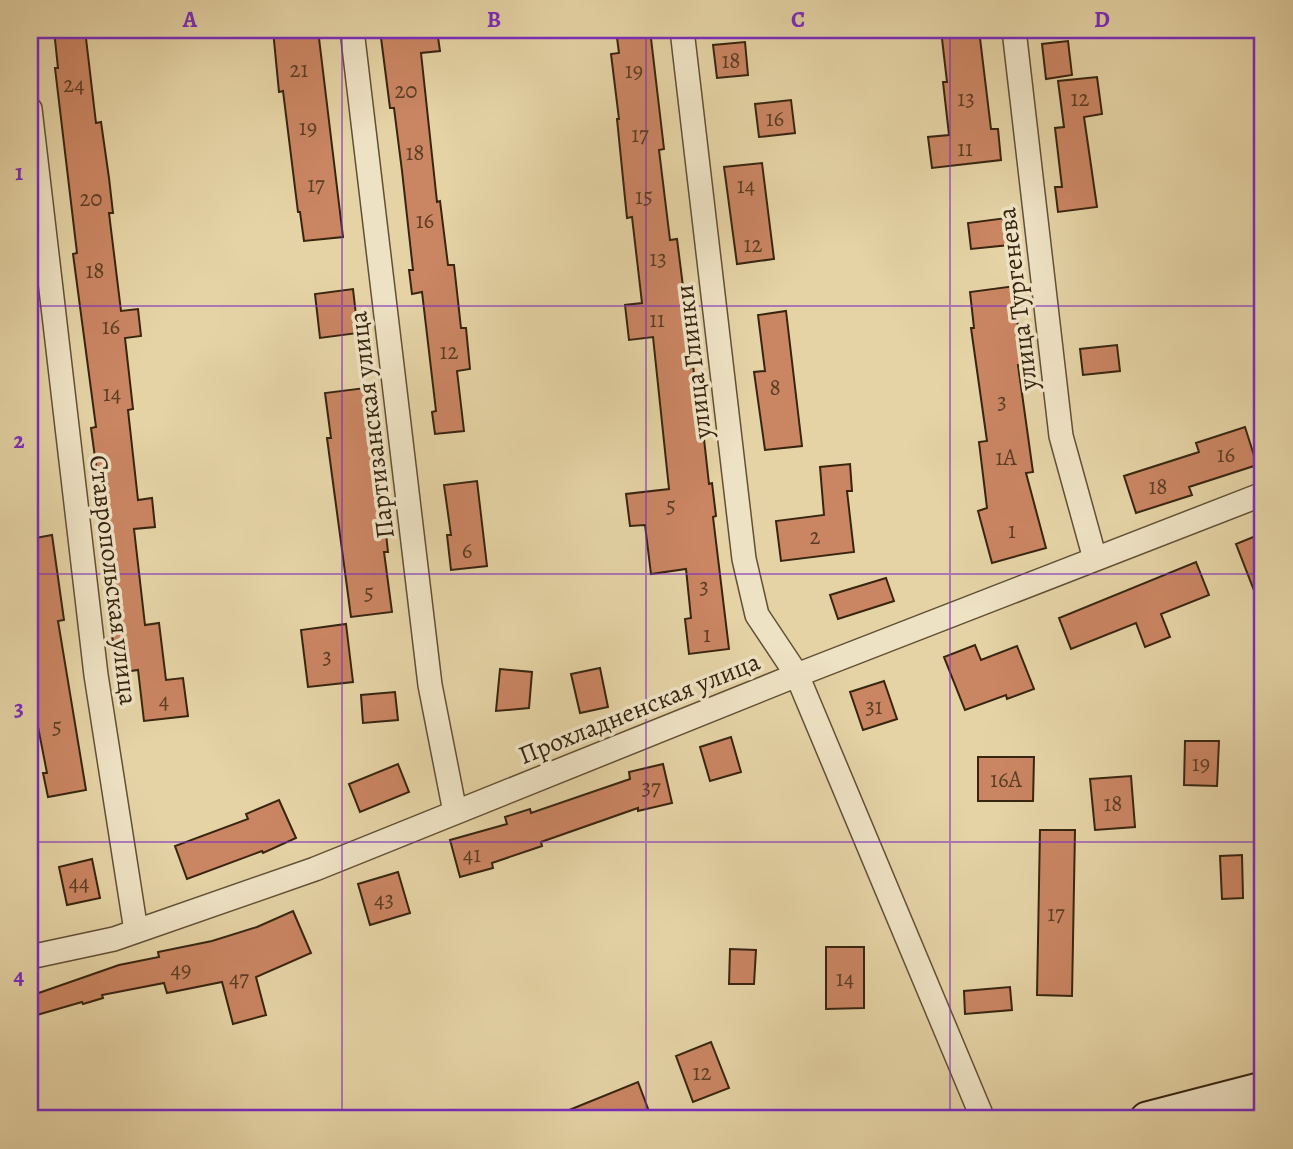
<svg xmlns="http://www.w3.org/2000/svg" width="1293" height="1149" font-family="Alegreya,serif">
<style>
.building{fill:#ca8562;stroke:#372510;stroke-width:2}
.lines{fill:none;stroke-linecap:round;stroke-linejoin:round}
.minor-casing{stroke:#625035;stroke-width:26}
.secondary-casing{stroke:#372510;stroke-width:37}
.minor{stroke:#eee2c4;stroke-width:23}
.secondary{stroke:#eee2c4;stroke-width:33}
.grid{fill:none;stroke:#7b2cbf;stroke-width:2;stroke-opacity:0.55}
.labels{text-anchor:middle;stroke-width:7;stroke-linejoin:round;paint-order:stroke}
.number-label{font-size:23px;fill:#5c3d24}
.street-label{font-size:26px;fill:#372510;stroke:#eee2c4}
.neatline{fill:none;stroke:#7b2cbf;stroke-width:2.5}
.grid-label{font-size:23px;text-anchor:middle;font-weight:bold;fill:#7b2cbf}
</style>
<rect width="100%" height="100%" fill="#e5d3a5"/>
<filter id="stains"><feTurbulence type="fractalNoise" baseFrequency=".00286" numOctaves="4"/><feColorMatrix values="0 0 0 0 .2 0 0 0 0 .09 0 0 0 0 .02 0 0 0 .5 -.17"/></filter>
<radialGradient id="worn" r=".72"><stop offset=".6" stop-color="#630" stop-opacity="0"/><stop offset="1" stop-color="#630" stop-opacity=".3"/></radialGradient>
<path class="building" d="M54 30H85L96 123 101 122 109 178 113 213H109L121 311 138 309 141 336 125 338 133 409 128 410 138 500 152 498 155 527 134 529 145 625 159 623 166 680 183 678 188 716 144 721 138 670 117 673 103 568H110L91 428 96 427 73 254 77 253 55 68H58Z
M273 30H318L343 237 304 241 300 212H298L283 91 279 92Z
M380 30H437L440 51 421 53 437 202 440 201 448 265H454L461 328H466L470 369 457 371 464 431 435 434 432 412 436 411 422 292 412 294 409 270H413L402 171 394 108H390Z
M616 30H650L664 149 659 150 670 240 677 239 700 421H702L709 484 712 483 716 516 713 517 729 649 689 654 685 619 691 618 686 569 651 574 645 525 630 526 626 494 669 489 653 337 629 340 625 305 642 303 632 217 627 218 617 119H619L611 54 619 53Z
M941 30H979L991 129H998L1001 160 932 168 928 137 949 135 943 82H947Z
M1068 41 1072 75 1046 79 1042 44Z
M745 42 748 75 717 78 713 45Z
M1097 77 1102 114 1084 117 1097 207 1058 212 1055 187H1062L1055 128 1064 127 1058 81Z
M791 100 795 133 759 137 755 104Z
M762 163 774 259 737 264 724 167Z
M1006 218 1009 245 971 249 968 223Z
M1015 286 1018 308H1016L1022 365H1018L1033 472 1026 473 1046 548 992 563 978 511 987 508 979 442 987 441 971 328H974L970 292Z
M353 289 358 333 320 338 315 294Z
M786 311 802 446 765 450 754 372 765 371 758 315Z
M1117 345 1120 371 1083 375 1080 349Z
M365 388 380 515H384L388 552H384L392 612 351 617 327 438H331L325 393Z
M1245 427 1257 465 1189 487 1192 495 1136 513 1124 476 1199 452 1196 443Z
M850 464 852 491H847L854 552 781 561 776 521 824 515 820 467Z
M477 481 487 566 451 570 447 535H451L444 485Z
M1263 533V611H1262L1236 544Z
M52 535 64 620 58 621 86 790 48 797 43 773H47L30 686V539Z
M1196 562 1209 595 1161 614 1170 637 1145 647 1136 623 1071 649 1059 618Z
M886 578 894 601 838 619 830 595Z
M346 624 353 682 308 687 301 630Z
M975 645 981 660 1017 646 1034 689 1007 699 1006 695 965 710 944 657Z
M600 668 608 707 580 713 571 674Z
M500 669 532 672 529 708 496 711Z
M884 681 897 719 863 730 850 692Z
M395 692 398 720 363 723 361 695Z
M731 737 741 772 710 781 700 747Z
M1185 741H1219L1217 786 1184 785Z
M978 757H1034L1033 801H978Z
M398 764 409 792 360 812 349 784Z
M663 764 672 803 638 811V808L541 842 542 846 492 863 493 868 460 877 450 840 507 824 505 817 530 809 531 813 630 779 629 772Z
M1131 776 1135 827 1095 830 1090 779Z
M279 800 296 838 263 853 262 851 187 879 175 846 248 819 246 814Z
M1040 830H1075L1072 996 1037 995Z
M1242 855 1243 898 1222 899 1220 856Z
M92 859 100 898 67 905 59 867Z
M398 872 410 913 370 925 358 884Z
M293 911 311 953 256 977 266 1015 233 1024 222 982 167 993 164 983 102 995 103 998 83 1004 82 1002 30 1017V996L119 965 159 957 158 952 212 941 257 927Z
M826 947H864V1008L826 1009Z
M730 949 756 950 754 984H729Z
M1010 987 1012 1010 965 1014 964 991Z
M711 1042 729 1088 693 1102 676 1056Z
M638 1082 650 1114 638 1119H547Z"/>
<g class="lines">
<g class="minor-casing">
<path id="minor" d="M352 30 430 685 455 812
M682 30 744 559 757 615 797 675 983 1119
M1014 30 1061 436 1095 559
M30 109 96 675 136 931
M30 957 114 939 315 869 797 675 1263 494"/>
</g>
<g class="secondary-casing">
<path id="secondary" d="M1147 1119 1263 1089"/>
</g>
<use href="#minor" class="minor"/>
<use href="#secondary" class="secondary"/>
</g>
<path class="grid" d="M342 30V1119M646 30V1119M950 30V1119M30 306H1263M30 574H1263M30 842H1263"/>
<g class="labels">
<g class="number-label">
<text x="731" y="68">18</text>
<text x="299" y="77">21</text>
<text x="634" y="78">19</text>
<text x="74" y="92">24</text>
<text x="406" y="98">20</text>
<text x="966" y="106">13</text>
<text x="1080" y="106">12</text>
<text x="775" y="126">16</text>
<text x="308" y="135">19</text>
<text x="640" y="142">17</text>
<text x="965" y="156">11</text>
<text x="415" y="160">18</text>
<text x="316" y="192">17</text>
<text x="746" y="193">14</text>
<text x="644" y="204">15</text>
<text x="91" y="206">20</text>
<text x="425" y="228">16</text>
<text x="753" y="252">12</text>
<text x="658" y="266">13</text>
<text x="95" y="278">18</text>
<text x="657" y="327">11</text>
<text x="111" y="334">16</text>
<text x="449" y="359">12</text>
<text x="775" y="395">8</text>
<text x="112" y="401">14</text>
<text x="1002" y="409">3</text>
<text x="1226" y="462">16</text>
<text x="1006" y="465">1А</text>
<text x="1158" y="494">18</text>
<text x="671" y="513">5</text>
<text x="1012" y="538">1</text>
<text x="815" y="544">2</text>
<text x="467" y="558">6</text>
<text x="704" y="594">3</text>
<text x="369" y="600">5</text>
<text x="707" y="642">1</text>
<text x="327" y="664">3</text>
<text x="164" y="708">4</text>
<text x="874" y="714">31</text>
<text x="57" y="734">5</text>
<text x="1201" y="771">19</text>
<text x="1006" y="787">16А</text>
<text x="651" y="795">37</text>
<text x="1113" y="811">18</text>
<text x="472" y="862">41</text>
<text x="79" y="890">44</text>
<text x="384" y="907">43</text>
<text x="1056" y="921">17</text>
<text x="181" y="977">49</text>
<text x="239" y="986">47</text>
<text x="845" y="986">14</text>
<text x="702" y="1080">12</text>
</g>
<g class="street-label">
<text transform="translate(1017 299) rotate(-97)" y="9">улица Тургенева</text>
<text transform="translate(693 362) rotate(-97)" y="9">улица Глинки</text>
<text transform="translate(371 425) rotate(-97)" y="9">Партизанская улица</text>
<text transform="translate(114 580) rotate(83)" y="9">Ставропольская улица</text>
<text transform="translate(639 708) rotate(-22)" y="9">Прохладненская улица</text>
</g>
</g>
<rect width="1293" height="1149" fill="none" stroke="#e5d3a5" stroke-width="77"/>
<rect x="38" y="38" width="1216" height="1072" class="neatline"/>
<g class="grid-label">
<text x="190" y="27">A</text>
<text x="494" y="27">B</text>
<text x="798" y="27">C</text>
<text x="1102" y="27">D</text>
<text x="19" y="180">1</text>
<text x="19" y="448">2</text>
<text x="19" y="716">3</text>
<text x="19" y="984">4</text>
</g>
<rect width="100%" height="100%" filter="url(#stains)"/>
<rect width="100%" height="100%" fill="url(#worn)"/>
</svg>
